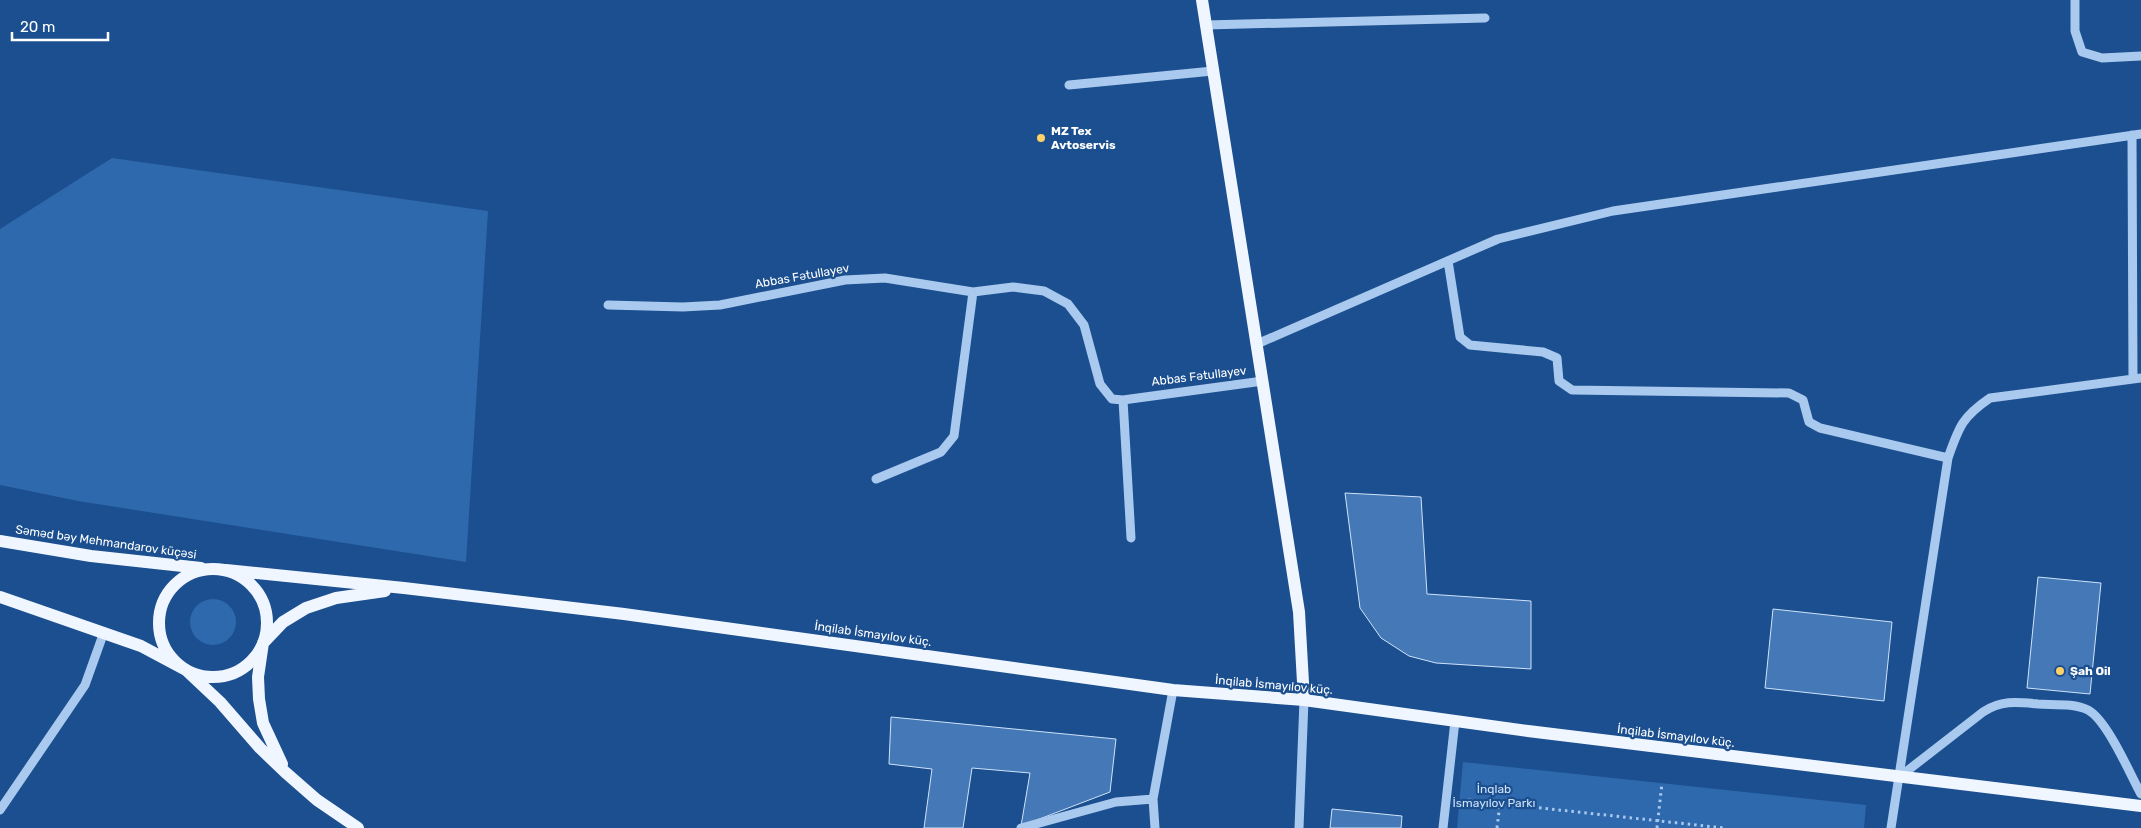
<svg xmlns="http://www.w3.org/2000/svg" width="2141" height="828" font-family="Rubik,sans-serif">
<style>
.green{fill:#2e69ad}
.building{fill:#4478b7;stroke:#cfe3fa}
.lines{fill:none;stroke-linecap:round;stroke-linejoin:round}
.path{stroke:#a9c9ee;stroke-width:3;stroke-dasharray:2.5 4;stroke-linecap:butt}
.minor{stroke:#a9c9ee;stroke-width:9}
.major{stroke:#f0f6ff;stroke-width:12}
.poi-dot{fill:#ffd166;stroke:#1b4f8f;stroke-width:2}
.labels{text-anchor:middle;stroke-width:4.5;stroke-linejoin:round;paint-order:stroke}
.poi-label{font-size:12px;font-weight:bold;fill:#fff;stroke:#1b4f8f;text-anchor:start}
.street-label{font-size:12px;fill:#fff;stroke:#1b4f8f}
.park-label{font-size:12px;fill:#cfe3fa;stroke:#1b4f8f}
</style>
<rect width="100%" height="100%" fill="#1b4f8f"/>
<path class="green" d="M112 158 488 211 466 562 78 501 0 485V229Z
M190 622a23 23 0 1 1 46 0a23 23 0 1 1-46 0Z
M1463 762 1866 805 1864 828H1457Z"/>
<path class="building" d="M1345 493 1421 497 1427 594 1531 601V669L1436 663 1409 656 1381 638 1360 608Z
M2038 577 2101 583 2090 694 2027 688Z
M1773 609 1892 622 1884 701 1765 688Z
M891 717 1116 739 1110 792 1021 826 1030 773 972 768 963 828H924L932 769 889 764Z
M1332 809 1402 816 1401 828H1330Z"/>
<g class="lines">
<path class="path" d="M1468 800 1724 828
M1497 828 1500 803
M1657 828 1662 783"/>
<path class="minor" d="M2075 0V31L2082 52 2102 58 2141 56
M1206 25 1485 18
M1069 85 1213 71
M2132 135 2133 378
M1448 261 1460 337 1470 345 1543 352 1557 358 1559 381 1572 390 1789 393 1803 400 1809 422 1820 428 1948 458
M608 305 683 307 720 305 845 280 885 278 973 292 1013 287 1044 291 1068 304 1084 325 1100 384 1112 399 1123 400 1263 381
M1257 344 1498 239 1613 211 2141 134
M1123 400 1131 538
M876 479 941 452 954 436 973 292
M1898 778 1983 712C2001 700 2017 702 2038 704 2053 705 2074 703 2088 710 2107 720 2130 774 2141 794
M0 810 85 685 104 632
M1021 828 1116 802 1153 799
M1155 828 1153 799 1173 690
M1299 828 1304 700
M1443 828 1455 721
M1891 828 1948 458C1959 427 1962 417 1990 398L2141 378"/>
<path class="major" d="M1202 0 1299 612 1304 700
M0 541 91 556 201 568
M159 623a54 54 0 1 1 108 0a54 54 0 1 1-108 0Z
M226 570 404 588 624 614 1173 690 1304 700 1528 731 2141 806
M0 597 141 646 186 670 220 702 260 748 285 772 317 800 358 828
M282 764 263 723 259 699 258 677 263 643 283 622 306 608 336 598 385 591"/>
</g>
<g class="poi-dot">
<circle cx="1041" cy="138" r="5"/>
<circle cx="2060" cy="671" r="5"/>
</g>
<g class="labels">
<g class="poi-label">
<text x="1051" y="135">MZ Tex<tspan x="1051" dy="14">Avtoservis</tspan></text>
<text x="2070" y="675">Şah Oil</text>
</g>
<g class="street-label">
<text transform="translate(802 276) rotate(-10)" y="4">Abbas Fətullayev</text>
<text transform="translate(1199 376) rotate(-7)" y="4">Abbas Fətullayev</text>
<text transform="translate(106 542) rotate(8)" y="4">Səməd bəy Mehmandarov küçəsi</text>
<text transform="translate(873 634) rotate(8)" y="4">İnqilab İsmayılov küç.</text>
<text transform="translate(1274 685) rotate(5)" y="4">İnqilab İsmayılov küç.</text>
<text transform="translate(1676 736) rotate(7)" y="4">İnqilab İsmayılov küç.</text>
</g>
<g class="park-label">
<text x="1494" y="793">İnqlab<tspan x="1494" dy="14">İsmayılov Parkı</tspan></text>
</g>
</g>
<path d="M12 32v8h96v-8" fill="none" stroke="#ffffff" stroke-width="2.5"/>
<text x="20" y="32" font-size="15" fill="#ffffff" stroke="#1b4f8f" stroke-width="4" paint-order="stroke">20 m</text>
</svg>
